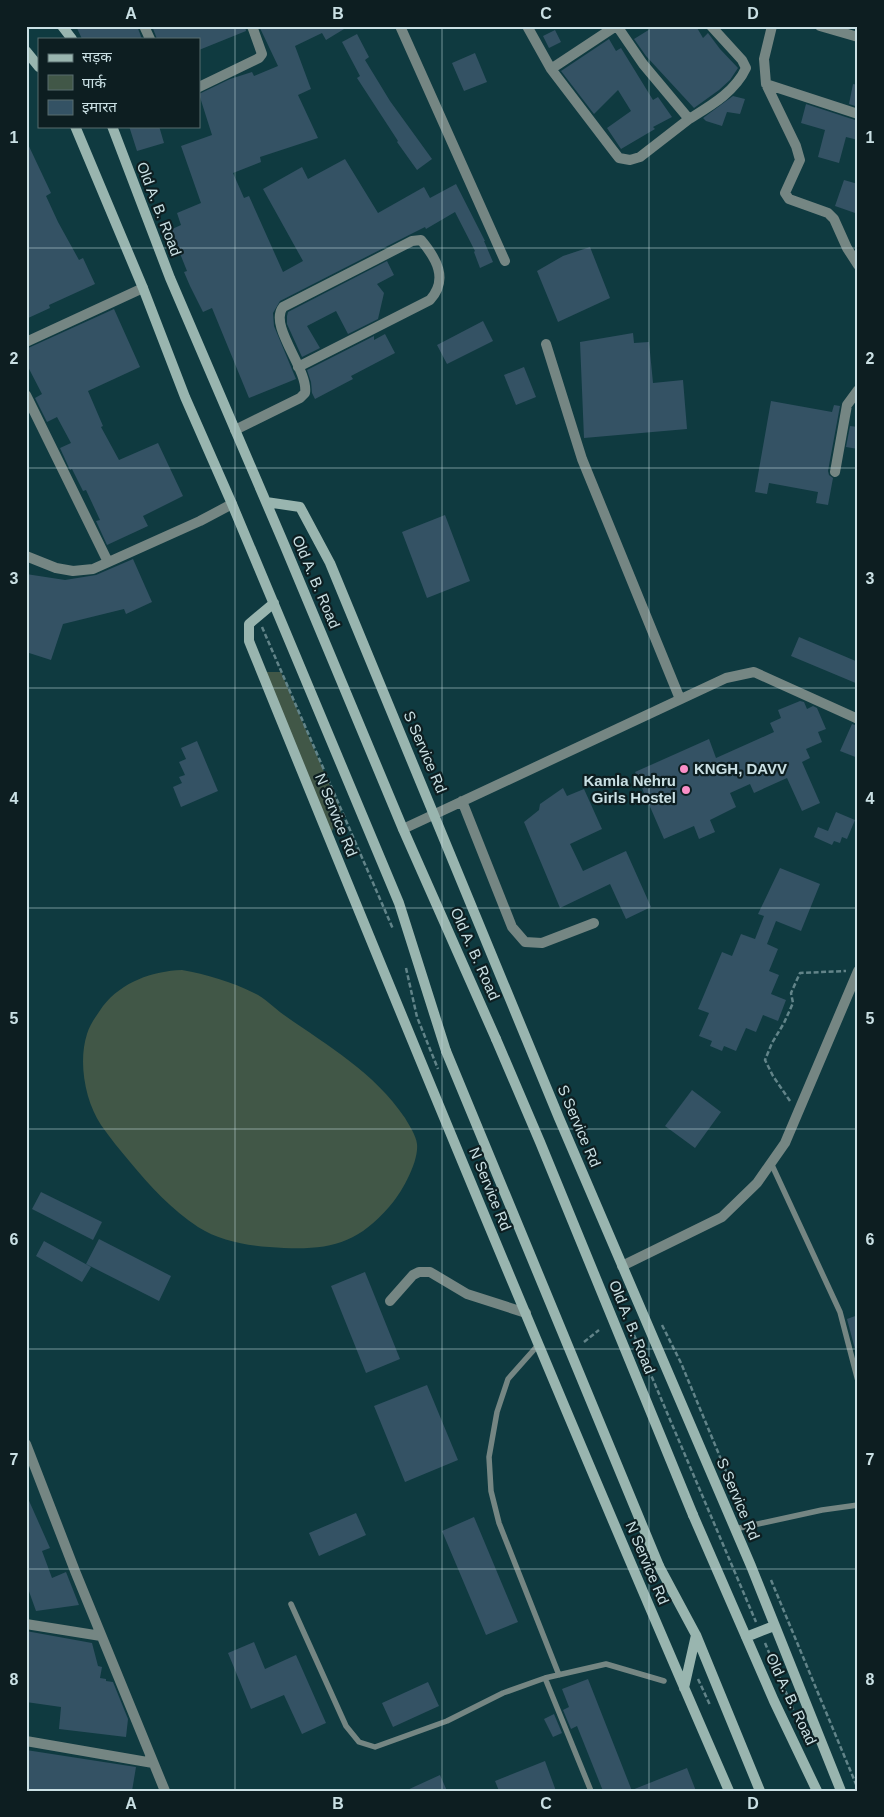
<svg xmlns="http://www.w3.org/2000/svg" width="884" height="1817" font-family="Helvetica,'Noto Sans Devanagari',sans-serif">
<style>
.green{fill:#415747}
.building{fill:#345264}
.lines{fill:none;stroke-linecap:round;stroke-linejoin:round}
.path{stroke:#628489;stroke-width:2.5;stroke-dasharray:5 2.5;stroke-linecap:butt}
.lane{stroke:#758683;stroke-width:5.5}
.street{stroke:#758683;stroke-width:10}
.secondary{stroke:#99b5af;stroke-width:10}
.secondary-bridge{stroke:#99b5af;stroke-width:10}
.grid{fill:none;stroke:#cae0e4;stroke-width:1;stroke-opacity:0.55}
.poi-dot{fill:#fa8fc7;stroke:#0d1e21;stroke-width:2}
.labels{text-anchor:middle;stroke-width:4.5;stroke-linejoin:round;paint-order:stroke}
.street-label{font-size:15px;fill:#cae0e4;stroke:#0d1e21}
.poi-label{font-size:15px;font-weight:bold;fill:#cae0e4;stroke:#0d1e21;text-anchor:start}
.neatline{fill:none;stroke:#cae0e4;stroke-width:2}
.grid-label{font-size:16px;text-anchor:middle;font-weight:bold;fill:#cae0e4}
</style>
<rect width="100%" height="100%" fill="#0f3a40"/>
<path class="green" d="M262 672H281L341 811 329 838Z
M182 970C206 974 232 982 254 993 265 998 274 1008 284 1015 328 1046 374 1072 405 1118 409 1125 416 1135 417 1144 419 1162 401 1194 389 1207 358 1243 330 1250 284 1248 256 1247 223 1243 198 1227 172 1210 150 1186 130 1162 120 1150 110 1138 101 1125 85 1101 78 1062 87 1034 90 1024 97 1015 103 1006 122 982 152 971 182 970Z"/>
<path class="building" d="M76 26H137L142 39H82Z
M152 26H245L246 31 199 50V39H157Z
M259 26H349L326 40 322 33 295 46 311 89 298 95 318 138 260 157 261 162 233 173 244 198 249 196 283 272 303 261 263 189 302 167 308 179 345 159 378 213 424 187 430 198 456 184 485 241H484L493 262 480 268 474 252 475 251 455 212 426 229 425 227 409 235 280 301 273 313 274 326 296 379 249 398 212 308 203 312 190 286 184 272 187 271 181 256 170 230 181 225 177 213 201 203 181 146 212 135 199 94 230 79 252 72 254 76 278 66Z
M655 26H696L703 38 708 33 720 49 738 68 730 80 719 90 694 108 646 56 634 39Z
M555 30 561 42 549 48 543 36Z
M357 34 369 57 365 60 390 101 432 159 417 170 397 142 398 141 357 78 360 76 342 42Z
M609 39 616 51 621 48 653 100 658 97 672 117 653 127 655 129 621 149 607 128 631 111 618 90 594 114 561 71Z
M475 53 487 82 464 91 452 63Z
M853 84 858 85V107L849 104Z
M733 96 745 99 740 114 727 112 722 126 706 121 703 118Z
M806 104 858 121V140L846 137 839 163 818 157 825 130 801 123Z
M129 126H159L164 143 137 151Z
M26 140 51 193 46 196 58 222 79 260 83 258 95 284 49 305 50 308 26 319Z
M844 180 858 184V214L835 206Z
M590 247 610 298 558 322 537 271 563 256Z
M387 261 394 275 377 284 384 293 378 319 348 334 336 311 307 326 320 348 302 357 287 324V316L288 312Z
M114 309 140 367 88 391 103 426 101 427 119 460 158 443 183 496 143 516 148 526 107 545 96 521 100 520 86 490 83 491 72 469 70 470 60 448 71 443 57 417 47 422 35 398 42 394 26 363V349Z
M483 321 493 341 447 364 437 345Z
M633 333 634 343 649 342 653 383 683 380 687 429 584 438 580 342Z
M385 334 395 353 351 376 353 379 315 399 312 393 311 382 307 370 374 336V340Z
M524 367 536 397 516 405 504 375Z
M771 401 832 412 834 405 840 406 828 471 829 475 833 478 828 505 816 503 818 492 769 483 767 494 755 492Z
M850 426 858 427V449L846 447Z
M445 515 470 581 427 598 402 532Z
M133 559 152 602 126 614 124 609 63 624 51 660 26 652V574L65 580 96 575Z
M799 637 858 662V684L791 656Z
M800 701 804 702 807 709 813 706 817 708 826 729 818 732 822 742 806 749 810 758 802 762 820 803 802 811 787 778 754 793 750 784 730 793 736 807 710 820 715 832 699 839 694 826 664 839 635 772 709 739 716 758 774 732 770 723 781 718 778 710Z
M852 724 858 726V758L840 751Z
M197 741 218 791 181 807 173 787 182 783 179 777 185 775 179 762 186 759 181 748Z
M563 788 567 796 584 789 602 829 570 844 583 871 626 851 651 907 626 919 610 884 560 908 524 822 539 810 540 804Z
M836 812 855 820 847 839 842 837 840 843 834 841 832 845 814 837 818 827 828 831Z
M780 868 820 884 801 931 776 921 767 944 778 949 769 971 779 975 771 994 786 1000 778 1021 763 1015 756 1032 746 1028 736 1051 724 1046 722 1051 710 1046 712 1041 699 1036 709 1013 698 1009 722 952 732 956 741 934 755 939 764 916 758 914Z
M692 1090 721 1112 695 1148 665 1126Z
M41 1192 102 1222 93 1240 32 1209Z
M99 1239 171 1276 159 1301 86 1264Z
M44 1241 91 1267 82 1282 36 1256Z
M365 1272 400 1359 366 1373 331 1286Z
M858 1315V1352L856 1353 847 1319Z
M427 1385 458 1460 405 1482 374 1406Z
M26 1494 50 1548 42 1551 52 1578 66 1572 79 1605 36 1611 26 1583Z
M356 1513 366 1535 319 1556 309 1533Z
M474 1517 518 1622 486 1635 442 1531Z
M26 1631 92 1643 98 1666 102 1667 100 1678 106 1679V1681L113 1682 128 1719 126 1737 59 1729 61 1707 26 1702Z
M254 1642 265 1669 296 1655 326 1723 302 1734 284 1695 251 1709 228 1653Z
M588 1679 632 1791H603L577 1726 571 1729 563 1710 569 1707 562 1689Z
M428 1682 439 1706 393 1727 382 1703Z
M554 1714 562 1733 553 1737 544 1719Z
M26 1750 136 1767 132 1791H26Z
M545 1761 556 1791H499L495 1781Z
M687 1768 696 1791H632V1790Z
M440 1775 447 1791H405Z"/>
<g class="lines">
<path class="path" d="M262 627 393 929
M406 968 417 1017 438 1069
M790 1101 773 1076 765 1060 772 1043 784 1023 793 1003 791 993 800 973 846 971
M662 1325 681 1363 745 1517
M634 1335 756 1622
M584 1342 599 1330
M771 1580 858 1789
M765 1643 796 1716
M698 1679 710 1705"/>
<path class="lane" d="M771 1163 840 1312 858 1381
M539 1344 508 1379 497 1412 489 1457 491 1491 499 1523 559 1675
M735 1529 822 1510 858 1505
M291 1604 346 1726 359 1742 375 1747 447 1721 503 1693 545 1678 606 1664 664 1681
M545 1678 591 1791"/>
<path class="street" d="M144 26 150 39
M400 26 505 261
M527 26 551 69 612 149 619 158 630 160 640 157 689 119 643 64 617 26
M772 26 764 59 766 84 858 114
M820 26 858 37
M551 69 616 26
M766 84 796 146 800 160 785 193 789 199 828 213 834 219 847 248 858 265
M199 87 259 58 262 54 252 26
M689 119C710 106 735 92 746 68L742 60 711 26
M26 342 143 288
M546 344 582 459 680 699
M26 395 108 562
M235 430 300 398 305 393C309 370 268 326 283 307L412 241 421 240C436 258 449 279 430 300L298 367
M835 472 847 405 858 390
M26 556 56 568 73 571 93 569 200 521 232 504
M462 801 512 927 525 942 542 943 594 923
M403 829 726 678 754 672 858 719
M622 1266 722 1217 757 1183 785 1143 858 971
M390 1301 413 1275 419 1272H430L467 1294 526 1313
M26 1444 75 1571 165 1791
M26 1624 101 1636
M26 1741 153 1763"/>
<path class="secondary" d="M62 26 72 39
M26 51 39 67
M75 126 143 288 185 397 232 504 399 903 446 1051
M112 126 170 278 284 544 403 829 496 1039
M266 502 300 507 330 563 356 626 559 1118 751 1566 841 1791
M274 603 249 624V641C405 1026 563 1410 729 1791
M693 1515 774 1701 817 1791
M659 1566 696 1635 760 1791
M746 1637 774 1626
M684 1688 696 1635"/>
<path class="secondary-bridge" d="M496 1039 540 1142 693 1515
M446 1051 659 1566"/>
</g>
<path class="grid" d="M235 26V1791M442 26V1791M649 26V1791M26 248H858M26 468H858M26 688H858M26 908H858M26 1129H858M26 1349H858M26 1569H858"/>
<g class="poi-dot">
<circle cx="684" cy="769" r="5"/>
<circle cx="686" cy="790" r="5"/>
</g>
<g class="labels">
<g class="street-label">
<text transform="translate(159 209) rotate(69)" y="5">Old A. B. Road</text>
<text transform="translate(316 582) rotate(67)" y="5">Old A. B. Road</text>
<text transform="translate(425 752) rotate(67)" y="5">S Service Rd</text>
<text transform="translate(336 815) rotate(68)" y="5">N Service Rd</text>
<text transform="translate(475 954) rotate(66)" y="5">Old A. B. Road</text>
<text transform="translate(579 1126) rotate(67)" y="5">S Service Rd</text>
<text transform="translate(490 1189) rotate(68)" y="5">N Service Rd</text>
<text transform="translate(632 1327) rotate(68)" y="5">Old A. B. Road</text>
<text transform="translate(738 1499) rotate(67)" y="5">S Service Rd</text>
<text transform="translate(647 1563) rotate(67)" y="5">N Service Rd</text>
<text transform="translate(791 1699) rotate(65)" y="5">Old A. B. Road</text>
</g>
<g class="poi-label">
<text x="694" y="774">KNGH, DAVV</text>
<text x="676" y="786" text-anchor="end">Kamla Nehru<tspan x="676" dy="17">Girls Hostel</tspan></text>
</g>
</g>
<rect width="884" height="1817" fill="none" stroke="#0d1e21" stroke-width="55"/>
<rect x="38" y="38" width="162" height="90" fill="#0d1e21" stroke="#596c6f"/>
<rect x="48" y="54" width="25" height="8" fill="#99b5af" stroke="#596c6f"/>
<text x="82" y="62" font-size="15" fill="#cae0e4">सड़क</text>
<rect x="48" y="75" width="25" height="15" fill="#415747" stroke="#596c6f"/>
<text x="82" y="88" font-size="15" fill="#cae0e4">पार्क</text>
<rect x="48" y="100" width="25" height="15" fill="#345264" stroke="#596c6f"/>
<text x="82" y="112" font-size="15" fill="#cae0e4">इमारत</text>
<rect x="28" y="28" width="828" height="1762" class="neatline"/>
<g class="grid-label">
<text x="131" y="19">A</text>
<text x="338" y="19">B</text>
<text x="546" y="19">C</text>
<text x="753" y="19">D</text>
<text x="14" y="143">1</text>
<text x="870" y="143">1</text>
<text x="14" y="364">2</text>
<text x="870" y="364">2</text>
<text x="14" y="584">3</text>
<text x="870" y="584">3</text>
<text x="14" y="804">4</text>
<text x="870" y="804">4</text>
<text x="14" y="1024">5</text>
<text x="870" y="1024">5</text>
<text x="14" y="1245">6</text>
<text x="870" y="1245">6</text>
<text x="14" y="1465">7</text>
<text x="870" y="1465">7</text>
<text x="14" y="1685">8</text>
<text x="870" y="1685">8</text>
<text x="131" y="1809">A</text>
<text x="338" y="1809">B</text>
<text x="546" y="1809">C</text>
<text x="753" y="1809">D</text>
</g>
</svg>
